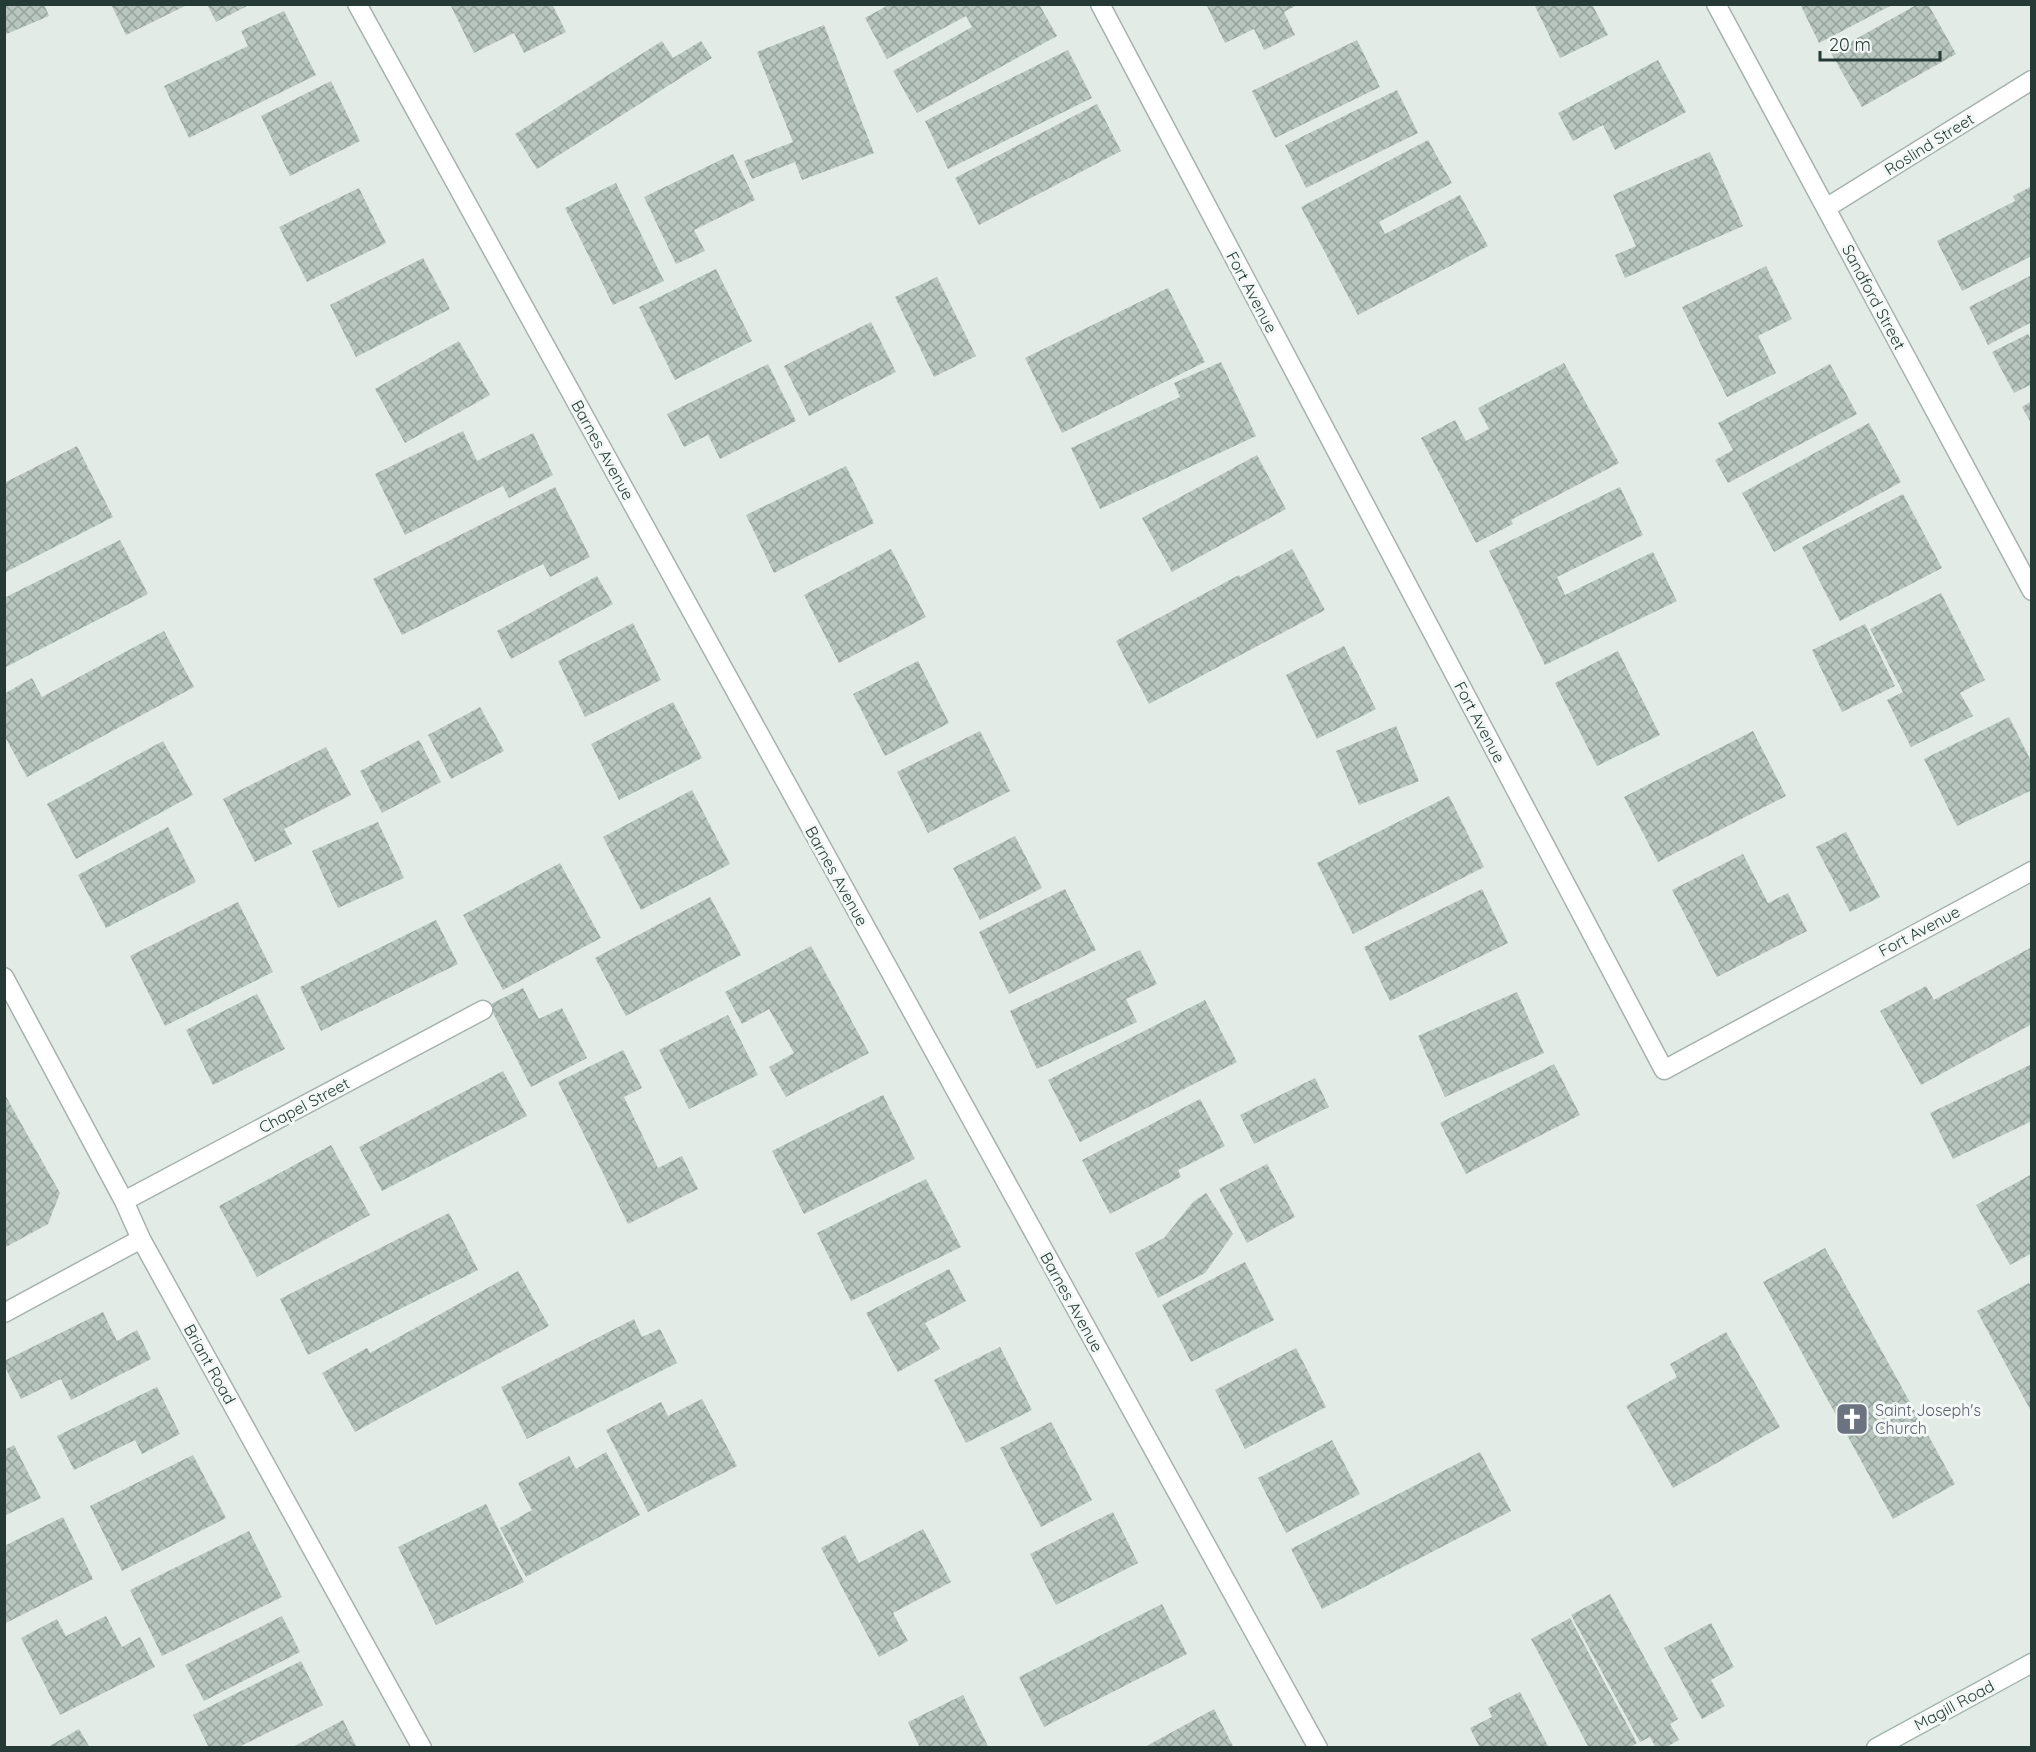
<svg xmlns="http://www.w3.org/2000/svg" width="2036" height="1752" font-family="Quicksand,sans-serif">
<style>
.building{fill:url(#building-cross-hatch)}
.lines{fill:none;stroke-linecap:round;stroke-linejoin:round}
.street-casing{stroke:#a6b2ae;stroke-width:21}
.secondary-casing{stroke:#a3b6af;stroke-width:21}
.street{stroke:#fff;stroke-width:18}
.secondary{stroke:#fff;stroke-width:18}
.labels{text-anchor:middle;stroke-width:6;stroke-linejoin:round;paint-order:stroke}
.street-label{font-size:16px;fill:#253a34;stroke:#f3f8f6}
.worship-label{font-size:16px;fill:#5b616d;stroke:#f3f8f6;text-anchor:start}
</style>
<defs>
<pattern id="building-cross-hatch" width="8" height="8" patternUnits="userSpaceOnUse" patternTransform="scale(1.5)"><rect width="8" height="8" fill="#b9c6c0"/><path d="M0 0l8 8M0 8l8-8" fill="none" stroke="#96a29d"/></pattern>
</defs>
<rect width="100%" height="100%" fill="#e3ebe7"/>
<path class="building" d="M4 4H44L49 16 4 35Z
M111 4H189L126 35Z
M207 4H251L216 22Z
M450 4H552L566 32 524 53 514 33 474 53Z
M890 4H1039L1057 36 917 113 893 71 972 27 966 16 887 59 865 18Z
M1206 4H1299L1284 12 1295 35 1264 50 1254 29 1225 43Z
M1534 4H1592L1608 35 1560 58Z
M1800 4H1894L1819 43Z
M1918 4H1928L1956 54 1862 107 1831 53Z
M284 11 316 75 189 138 164 86 248 46 241 31Z
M824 25 874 153 802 180 795 162 752 179 744 161 793 142 757 52Z
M1357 40 1380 87 1275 138 1252 91Z
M662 41 673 58 701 41 712 58 537 169 515 134Z
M1068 50 1092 98 948 169 925 121Z
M1658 60 1686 112 1615 150 1603 125 1573 141 1558 113Z
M331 81 360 141 290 176 261 116Z
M1397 90 1418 133 1306 188 1285 145Z
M1097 104 1121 151 979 225 955 178Z
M1428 140 1452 183 1379 222 1385 234 1460 195 1488 246 1358 315 1301 207Z
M1710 152 1743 226 1625 278 1615 255 1636 246 1613 195Z
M733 154 755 200 694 230 705 251 676 264 644 197Z
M616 183 664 281 613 305 565 208Z
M2032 186V256L1962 291 1937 241 2015 201 2013 196Z
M359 188 386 243 307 282 279 227Z
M423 258 450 309 356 357 330 305Z
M1766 266 1792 319 1758 336 1776 373 1727 397 1682 307Z
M716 269 752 341 675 380 639 307Z
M2032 275V322L1988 345 1969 307Z
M937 277 976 356 934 377 895 297Z
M1168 288 1205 362 1062 433 1025 358Z
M871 322 896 372 809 416 784 366Z
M2028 334 2030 338 2032 337V384L2014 393 1992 352Z
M459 341 490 395 405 443 375 389Z
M1221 362 1256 436 1100 509 1071 448 1180 397 1174 383Z
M1564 363 1619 463 1511 520 1513 524 1476 543 1421 438 1455 420 1466 441 1489 429 1478 408Z
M768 364 796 421 720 459 708 435 684 447 667 414Z
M1830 364 1857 414 1728 483 1715 460 1733 450 1718 423Z
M2032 401V425L2022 407Z
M1869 423 1901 482 1774 552 1742 493Z
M463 431 477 461 533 433 553 475 509 498 503 486 405 535 375 474Z
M77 446 113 517 4 573V483Z
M1257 455 1286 509 1172 572 1142 518Z
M846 466 874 523 774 573 746 515Z
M555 487 590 557 550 577 543 564 402 635 373 579Z
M1620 487 1643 535 1557 577 1565 595 1653 552 1677 601 1545 665 1489 551Z
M1903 494 1942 568 1840 621 1802 547Z
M120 540 148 594 4 668V598Z
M891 549 926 617 839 663 804 595Z
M1292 549 1325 610 1149 704 1116 641 1239 575 1240 577Z
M597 576 613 604 511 659 497 631Z
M1941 593 1985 680 1960 693 1973 716 1911 747 1887 700 1903 692 1870 629Z
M633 623 661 680 585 717 558 661Z
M1865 624 1895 686 1842 712 1812 650Z
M164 631 194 687 27 777 4 735V694L32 678 42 697Z
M1344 646 1376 709 1317 739 1286 675Z
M1618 651 1660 735 1597 766 1555 683Z
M918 661 949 723 885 756 853 694Z
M673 702 702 758 619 800 591 744Z
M480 707 504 751 451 779 428 735Z
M2009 717 2032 763V790L1957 826 1924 759Z
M1396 726 1419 781 1359 805 1336 751Z
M980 731 1010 791 928 833 897 772Z
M1753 731 1786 796 1658 862 1624 797Z
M419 740 441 782 382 813 360 771Z
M163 741 193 795 76 859 47 804Z
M326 747 351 795 284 829 292 844 255 862 223 799Z
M692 790 730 864 641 910 603 837Z
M1449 796 1484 867 1353 934 1317 863Z
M378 822 404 878 338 908 312 851Z
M168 827 196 882 106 928 78 875Z
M1846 832 1880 897 1850 912 1816 847Z
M1015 836 1042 888 980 920 953 868Z
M1743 854 1768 903 1788 893 1807 931 1717 977 1672 890Z
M560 863 601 938 503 990 463 915Z
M1065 889 1096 950 1009 994 979 932Z
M1482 889 1508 943 1390 1001 1364 947Z
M710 897 741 955 626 1016 595 958Z
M238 902 273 972 165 1026 130 956Z
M436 920 458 964 321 1031 300 987Z
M811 946 869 1053 786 1097 769 1067 794 1053 769 1009 742 1024 725 992Z
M2032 947V1024L1921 1085 1880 1011 1926 986 1934 1000Z
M1140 950 1157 984 1126 999 1137 1022 1037 1069 1010 1011Z
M523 988 539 1019 562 1008 587 1058 531 1087 489 1005Z
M1517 992 1544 1053 1445 1097 1418 1036Z
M257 994 285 1049 213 1085 186 1030Z
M1205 1000 1237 1062 1080 1142 1048 1080Z
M728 1015 758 1075 689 1109 659 1050Z
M623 1050 642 1088 624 1097 658 1168 682 1156 698 1189 628 1224 558 1082Z
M1554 1064 1580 1115 1466 1174 1440 1123Z
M2032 1064V1121L1953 1159 1930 1113Z
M503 1071 527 1116 382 1191 359 1147Z
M1315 1078 1329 1107 1254 1144 1240 1115Z
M4 1093 60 1193 48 1224 4 1248Z
M883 1095 915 1159 804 1214 772 1151Z
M1200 1099 1225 1146 1178 1170 1181 1177 1110 1214 1082 1160Z
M331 1145 370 1215 257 1277 219 1206Z
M1267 1164 1295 1217 1247 1243 1219 1189Z
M2032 1174V1253L2010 1265 1976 1205Z
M926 1179 961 1247 851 1301 817 1233Z
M1206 1193 1233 1234 1205 1273 1158 1298 1135 1253 1164 1238 1193 1202Z
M449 1213 478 1270 308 1355 280 1299Z
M1825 1248 1955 1484 1893 1519 1763 1282Z
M1245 1262 1274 1320 1191 1362 1162 1305Z
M949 1269 966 1301 925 1323 940 1349 898 1372 866 1313Z
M518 1271 549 1326 355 1432 322 1373 367 1348 370 1353Z
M2029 1283 2032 1288V1413L1977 1311Z
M103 1312 117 1341 137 1330 151 1359 71 1400 61 1379 21 1399 4 1365V1361Z
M634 1319 642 1337 660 1329 677 1363 527 1439 501 1387Z
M1726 1332 1780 1427 1673 1488 1626 1406 1677 1377 1670 1364Z
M1000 1347 1032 1410 966 1443 934 1380Z
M1296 1348 1326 1407 1245 1449 1215 1390Z
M157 1387 180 1434 142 1454 135 1440 74 1470 57 1436Z
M702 1399 737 1466 648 1512 606 1430 661 1402 668 1416Z
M1051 1422 1092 1500 1041 1527 1000 1448Z
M1332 1440 1360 1494 1286 1533 1258 1478Z
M14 1445 41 1498 4 1516V1450Z
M606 1452 640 1515 526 1577 500 1528 532 1510 518 1483 569 1456 576 1469Z
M1480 1452 1511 1511 1322 1609 1291 1549Z
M193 1455 226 1518 122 1571 90 1506Z
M486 1504 524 1582 436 1625 398 1547Z
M1113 1512 1138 1563 1056 1605 1030 1554Z
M63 1517 93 1579 4 1624V1546Z
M923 1529 951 1582 893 1613 908 1641 879 1657 821 1548 845 1535 859 1563Z
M249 1531 282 1597 162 1656 130 1590Z
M1610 1594 1678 1719 1670 1724 1679 1740 1665 1748H1656L1650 1737 1640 1742 1571 1615Z
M1162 1604 1187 1654 1044 1727 1019 1677Z
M106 1616 122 1647 140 1637 155 1667 60 1715 21 1638 57 1619 66 1636Z
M282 1616 300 1652 204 1701 185 1665Z
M1570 1618 1637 1743 1629 1748H1589L1531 1639Z
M1711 1623 1734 1667 1711 1680 1725 1706 1702 1719 1664 1648Z
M301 1661 323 1705 237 1748H209L193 1715Z
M1520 1692 1549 1748H1480L1470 1728 1492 1717 1488 1708Z
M963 1695 989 1748H920L908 1722Z
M1214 1709 1234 1748H1143Z
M343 1720 357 1748H291Z
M79 1729 90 1748H46Z"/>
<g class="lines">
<g class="street-casing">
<path id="street" d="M357 4 1318 1748
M1100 4 1664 1070 2032 871
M1716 4 2032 591
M1826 208 2032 80
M4 977 124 1201 141 1239 422 1748
M124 1201 483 1010
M4 1313 141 1239"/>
</g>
<g class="secondary-casing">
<path id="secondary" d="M1876 1748 2032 1663"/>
</g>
<use href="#street" class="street"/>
<use href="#secondary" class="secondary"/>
</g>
<defs>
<g id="church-square" transform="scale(1.725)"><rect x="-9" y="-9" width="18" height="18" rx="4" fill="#6b7280" stroke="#f3f8f6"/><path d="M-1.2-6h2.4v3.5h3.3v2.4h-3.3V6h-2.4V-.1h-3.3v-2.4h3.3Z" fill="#fff"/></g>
</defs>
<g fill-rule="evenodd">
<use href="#church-square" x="1852" y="1419"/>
</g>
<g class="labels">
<g class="street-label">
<text transform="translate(1929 144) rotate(-32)" y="6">Roslind Street</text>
<text transform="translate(1252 292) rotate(62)" y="6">Fort Avenue</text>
<text transform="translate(1874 297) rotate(62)" y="6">Sandford Street</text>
<text transform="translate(603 450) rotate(61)" y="6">Barnes Avenue</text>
<text transform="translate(1480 722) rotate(62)" y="6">Fort Avenue</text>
<text transform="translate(837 876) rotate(61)" y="6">Barnes Avenue</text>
<text transform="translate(1919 931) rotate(-28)" y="6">Fort Avenue</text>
<text transform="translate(304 1105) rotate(-28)" y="6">Chapel Street</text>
<text transform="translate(1072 1302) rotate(61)" y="6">Barnes Avenue</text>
<text transform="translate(210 1364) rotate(61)" y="6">Briant Road</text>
<text transform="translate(1954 1705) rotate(-28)" y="6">Magill Road</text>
</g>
<g class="worship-label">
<text x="1875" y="1416">Saint Joseph's<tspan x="1875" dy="18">Church</tspan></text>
</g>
</g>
<rect width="2036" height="1752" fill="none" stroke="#253a34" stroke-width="12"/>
<path d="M1820 51v9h120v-9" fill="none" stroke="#253a34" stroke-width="3"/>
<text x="1829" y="51" font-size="18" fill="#253a34" stroke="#f3f8f6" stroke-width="4.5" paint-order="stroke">20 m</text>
</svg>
